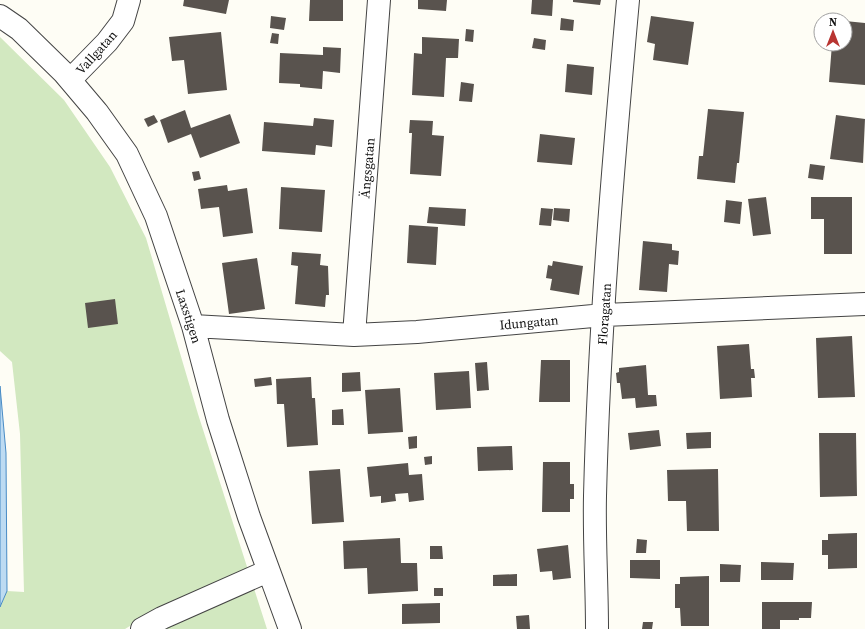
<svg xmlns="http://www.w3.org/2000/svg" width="865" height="629" font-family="'Source Serif 4',serif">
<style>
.green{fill:#d2e8c0}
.water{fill:#bddbf2;stroke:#488bc5}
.building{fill:#59534e}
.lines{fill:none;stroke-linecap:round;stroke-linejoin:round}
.street-casing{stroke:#444;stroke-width:24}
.street{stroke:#fff;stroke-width:22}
.labels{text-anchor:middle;stroke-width:4;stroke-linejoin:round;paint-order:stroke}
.street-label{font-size:13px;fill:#111;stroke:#fff}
</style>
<rect width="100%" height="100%" fill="#fefdf5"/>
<path class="green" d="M0 37 64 100 110 167 146 238 198 414 267 629H151L143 618 125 629H0V607L7 591 24 592 20 434 12 362 0 351Z"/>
<path class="water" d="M0 386 6 453 7 591 0 607Z"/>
<path class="building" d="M184 0H229L226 14 183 6Z
M310 0H343V21H309Z
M418 0H447L446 11 418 9Z
M532 0H553L552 16 531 14Z
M573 0H601L600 5 573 2Z
M271 16 286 18 284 30 270 28Z
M651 16 694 22 688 65 653 60 655 44 647 42Z
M561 18 574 20 573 31 560 30Z
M845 21 865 23V85L829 82 832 44H845Z
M466 29 474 30 473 42 465 41Z
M221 32 227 90 188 94 184 60 172 61 169 37Z
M272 33 279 34 278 44 270 43Z
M422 37 459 39 458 58H446L444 97 412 95 414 53 422 54Z
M534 38 546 40 545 50 532 48Z
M323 47 341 48 340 73 323 71 322 89 300 87V84L279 83 280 53 323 55Z
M567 64 594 67 592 95 565 92Z
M461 82 474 84 472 102 459 101Z
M708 109 744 112 739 163H737L735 183 697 179 699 156H703Z
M185 110 191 128 230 114 240 143 200 158 191 134 168 143 160 120Z
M154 115 158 122 148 127 144 119Z
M836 115 865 119 863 163 830 159Z
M314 118 334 120 332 147 316 145 315 155 262 151 264 122 313 126Z
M410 120 433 121 432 135 444 136 441 176 410 174 412 133H409Z
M540 134 575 138 572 165 537 162Z
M810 164 825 166 823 180 808 178Z
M199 171 201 179 194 181 192 172Z
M227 185 228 191 247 188 253 233 223 237 219 207 201 209 198 189Z
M281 187 325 190 322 232 279 229Z
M766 197 771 234 753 236 748 199Z
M811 197H852V254H824V219H811Z
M726 200 742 202 740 224 724 222Z
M429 207 466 209 465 226 427 223Z
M541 208 553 209 551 226 539 225Z
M554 208 570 209 569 222 553 220Z
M409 225 438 227 436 265 407 263Z
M643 241 672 244V250L679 251 678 265 669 264 667 292 639 290Z
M292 252 321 254 320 265 328 266 329 295H326L325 307 295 304 298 266 291 265Z
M257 258 265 309 229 314 222 263Z
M553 261 583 266 579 295 550 290 552 279 546 278 548 265 552 266Z
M115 299 118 324 88 328 85 303Z
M852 336 855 397 818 398 816 338Z
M749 344 751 369H754L755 378H751L752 397 720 399 717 346Z
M541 360H570V402H539Z
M487 362 489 390 477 391 475 363Z
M646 365 648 395H656L657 406 636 408 635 398 622 399 620 383H617L616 373 619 372V368Z
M469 371 471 408 436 410 434 373Z
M360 372 361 391 342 392V373Z
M271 377 272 385 255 387 254 379Z
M311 377 312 398H315L318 445 287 447 284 404H277L276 379Z
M400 388 403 432 368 434 365 390Z
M343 409 344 425H332V410Z
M659 430 661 446 630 450 628 433Z
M711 432V448L687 449 686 433Z
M819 433H856L857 496 820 497Z
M417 436V448L409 449 408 437Z
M512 446 513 470 478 471 477 447Z
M432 456V464L425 465 424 457Z
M543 462H570V484H574V499H570V512H542Z
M408 463 409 475 422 474 424 500 409 502 408 493 395 494 396 501 381 503V496L370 497 367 467Z
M340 469 344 522 312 524 309 471Z
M718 469 719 531H687L686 501H668L667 470Z
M857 533V568L828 569V555H822V540H828V534Z
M400 538 401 563H417L418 591 368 594 367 568 344 569 343 541Z
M637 539 647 540 646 553H636Z
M568 545 571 578 553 580 552 571 540 572 537 549Z
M430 546H442L443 559H430Z
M630 560H660V579L630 578Z
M761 562 794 563 793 580H761Z
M720 564 741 565 740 582H720Z
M517 574V586H493V575Z
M709 576V626H681L680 608H675V584H680V577Z
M434 588H443V596H434Z
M762 602H812L811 618H799V620H780V629H762Z
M440 603V623L402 624V604Z
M529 615 530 629H517L516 616Z
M643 622H653L652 629H642Z"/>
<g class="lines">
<g class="street-casing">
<path id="street" d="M0 16 19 29 64 73 97 112 127 154 156 216 193 326 218 420 249 517 290 629
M70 80 107 42 123 21 129 0
M193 326 354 335 417 332 604 315 865 304
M354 335 379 0
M142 629 162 618 268 571
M597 629C597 585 594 540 595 496 599 331 613 165 628 0"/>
</g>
<use href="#street" class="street"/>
</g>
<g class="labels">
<g class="street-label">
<text transform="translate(96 52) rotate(-48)" y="5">Vallgatan</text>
<text transform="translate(367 168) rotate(-85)" y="5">Ängsgatan</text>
<text transform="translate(604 314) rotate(-86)" y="5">Floragatan</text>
<text transform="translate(189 316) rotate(72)" y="5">Laxstigen</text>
<text transform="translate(529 322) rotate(-5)" y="5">Idungatan</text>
</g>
</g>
<g transform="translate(833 32)"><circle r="19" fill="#ffffff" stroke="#a0a0a0"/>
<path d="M0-3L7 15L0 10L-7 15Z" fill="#b83431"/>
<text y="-6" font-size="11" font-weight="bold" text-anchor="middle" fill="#111111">N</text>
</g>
</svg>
